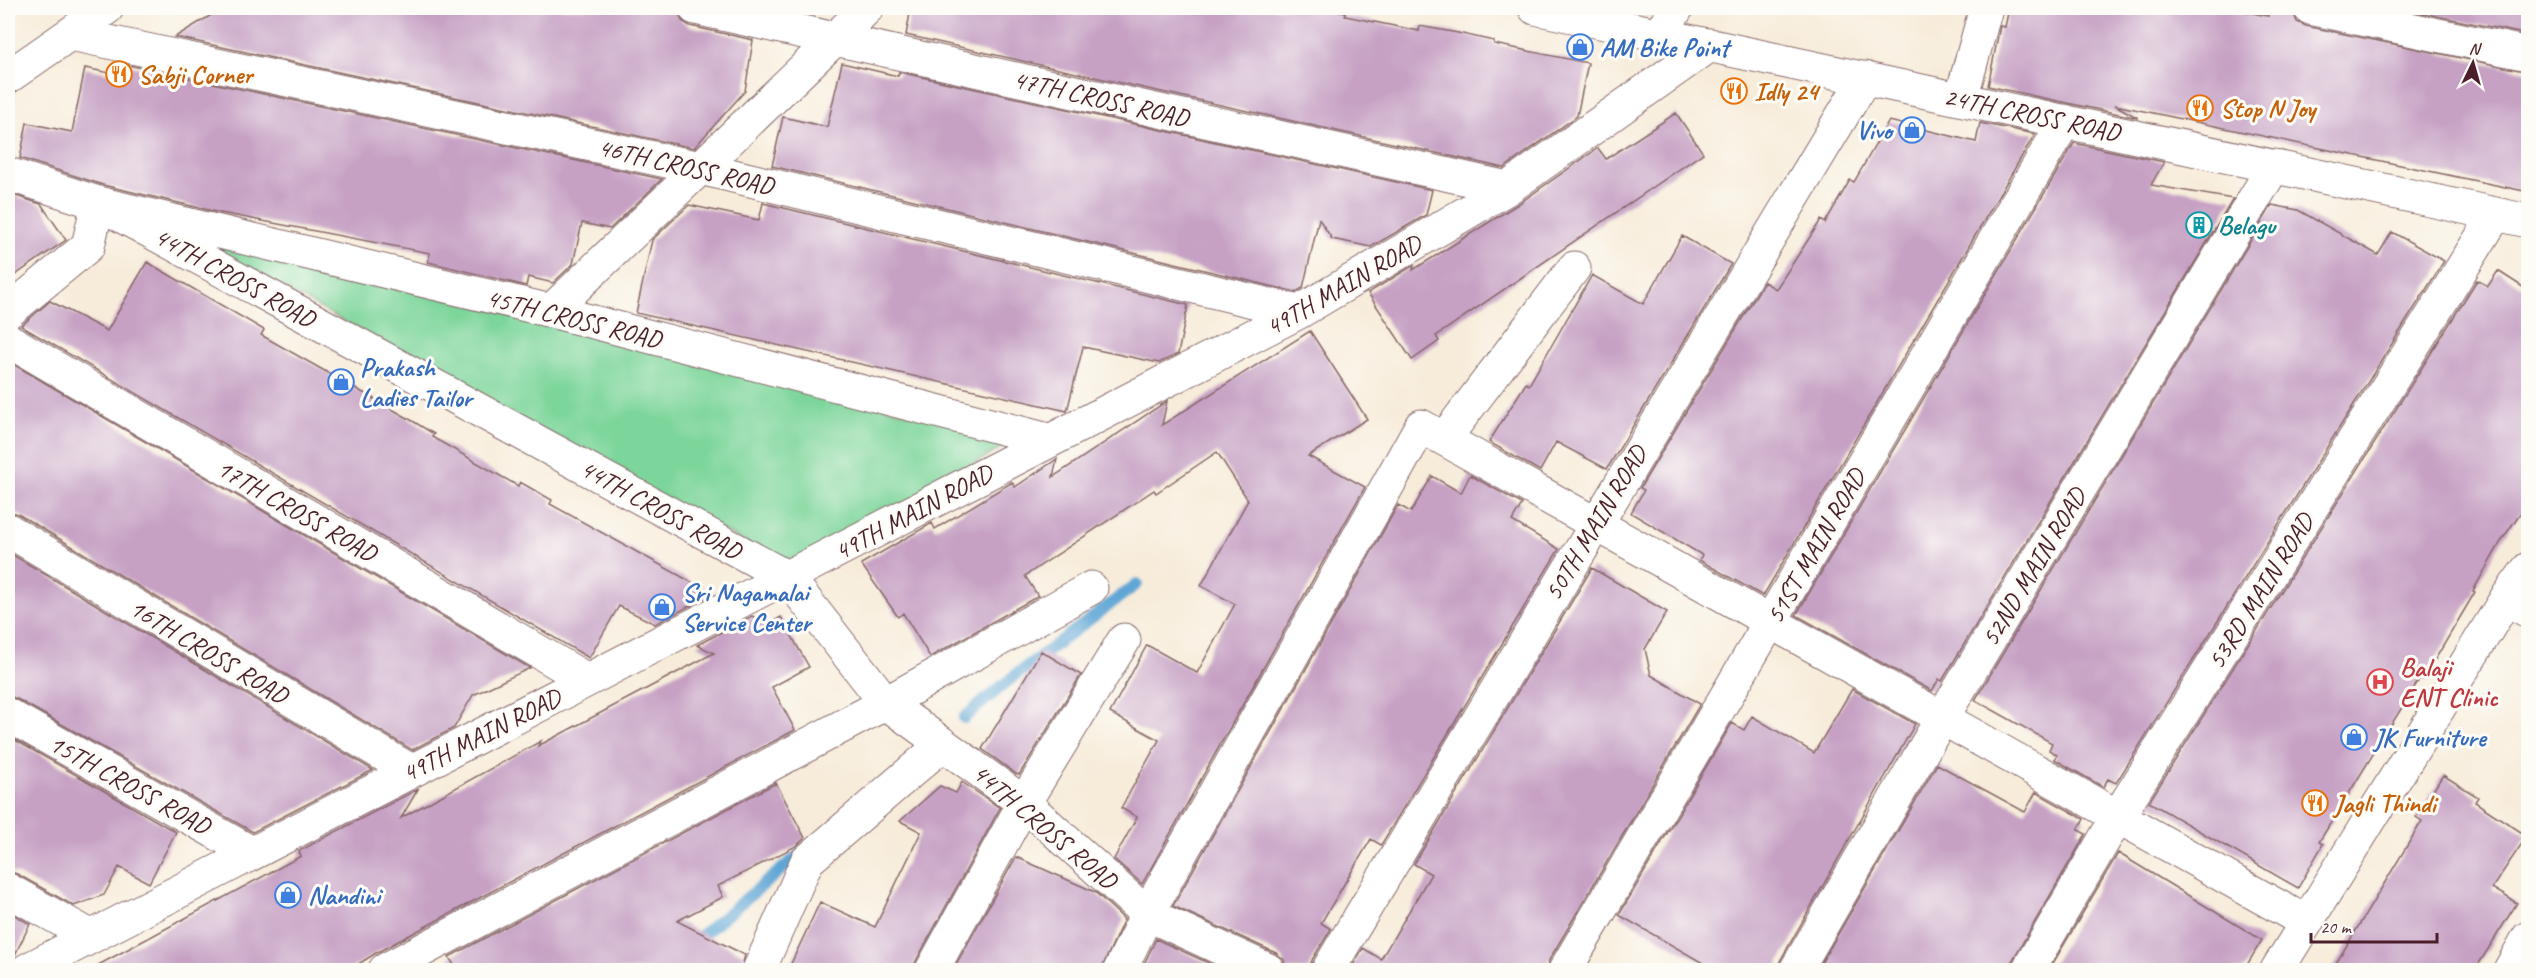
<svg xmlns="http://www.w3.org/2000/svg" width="2536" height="978" font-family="Caveat,sans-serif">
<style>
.green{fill:#7cd59a;stroke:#637a62;stroke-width:1.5}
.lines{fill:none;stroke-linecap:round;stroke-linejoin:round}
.stream{stroke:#5ea6d5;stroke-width:12}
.building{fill:#c6a1c4}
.street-casing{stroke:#876768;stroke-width:35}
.secondary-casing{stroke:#876768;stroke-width:35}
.street{stroke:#fff;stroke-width:33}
.secondary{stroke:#fff;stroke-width:33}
.labels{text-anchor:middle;stroke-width:6;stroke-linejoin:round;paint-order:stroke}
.shop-label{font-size:26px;font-weight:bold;fill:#366cbe;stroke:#fdfcf7;text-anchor:start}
.food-label{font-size:26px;font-weight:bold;fill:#c56008;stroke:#fdfcf7;text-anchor:start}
.street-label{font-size:26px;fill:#4a1f2b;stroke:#fdfcf7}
.culture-label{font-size:26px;font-weight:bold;fill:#0d838f;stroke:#fdfcf7;text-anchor:start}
.health-label{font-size:26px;font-weight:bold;fill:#be3a42;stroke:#fdfcf7;text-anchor:start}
</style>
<rect width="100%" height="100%" fill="#fdfcf7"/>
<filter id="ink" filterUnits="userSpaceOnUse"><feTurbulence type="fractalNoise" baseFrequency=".0167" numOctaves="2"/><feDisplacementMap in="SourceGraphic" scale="12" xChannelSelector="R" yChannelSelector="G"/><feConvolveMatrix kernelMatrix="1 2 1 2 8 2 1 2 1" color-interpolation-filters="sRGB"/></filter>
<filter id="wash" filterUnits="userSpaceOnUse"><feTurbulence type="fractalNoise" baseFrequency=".008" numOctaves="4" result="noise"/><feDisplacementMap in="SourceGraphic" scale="24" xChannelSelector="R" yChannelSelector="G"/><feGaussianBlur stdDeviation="1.35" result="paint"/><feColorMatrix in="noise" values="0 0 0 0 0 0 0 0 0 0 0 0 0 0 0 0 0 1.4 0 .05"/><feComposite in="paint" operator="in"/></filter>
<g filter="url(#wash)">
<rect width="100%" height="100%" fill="#f7ecda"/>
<path class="green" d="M169 225 1015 440 793 569Z"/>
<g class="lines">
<path class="stream" d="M964 718 1014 676 1137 584
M691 944 798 856"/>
</g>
<g id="blocks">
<path class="building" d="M223 8H677L682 21 690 26 753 40 745 91 694 148 175 37Z
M911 8H1322L1345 12V16L1419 31 1420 26 1458 33 1494 41V44L1588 63 1577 116 1504 168 906 35Z
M2009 8H2227L2268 16 2269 8H2292L2297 22 2306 26 2529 72V192L2115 105 2138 118 1988 86 2000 26 2005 27Z
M2398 8H2529V35Z
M842 63 898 76 899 72 1432 190 1426 215 1371 247 1332 239 1319 219 1303 288 1296 292 772 166 783 117 827 127Z
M128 65 662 179 610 229 582 223 573 264 553 283 528 277 526 286 428 262 430 253 221 213 103 185 20 158 27 123 72 132 85 68 114 74Z
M1676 113 1703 153 1436 336 1439 341 1412 360 1368 293 1414 265 1413 270 1518 204 1598 148 1606 159Z
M1889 121 1976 142 1980 123 2035 134 1763 596 1699 560 1702 555 1631 513 1644 490 1640 488 1764 282 1776 289 1821 220 1825 223 1850 180 1854 182Z
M2074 143 2164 162 2151 185 2233 199 1942 681 1939 679 1932 691 1796 615Z
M13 195 41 204 66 240 8 280V223Z
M763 203 1188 305 1178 354 1159 363 1083 347 1067 411 636 313 652 240 689 205 759 220Z
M2272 205 2298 210 2378 255 2392 232 2444 261 2116 783 2108 779 2103 787 2054 759 2057 755 2049 750 2052 743 1975 700Z
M1682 236 1731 264 1607 469 1556 442 1540 471 1489 442 1526 383 1529 385 1592 275 1643 304Z
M147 262 264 330 261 335 406 417 434 434 432 437 518 486 520 482 552 500 550 504 713 594 655 624 619 606 589 658 21 326 50 301 107 331Z
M2498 271 2529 291V500L2502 540 2473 591 2475 592 2423 680 2420 678 2319 842 2323 844 2298 888 2149 802 2477 280 2488 286Z
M1310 331 1367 419 1308 456 1365 487 1142 884 1114 859 1137 817 1121 808 1159 740 1110 713 1147 645 1197 673 1235 604 1201 586 1248 500 1217 452 1156 493 1154 490 1025 576 1038 596 930 657 903 613 898 617 861 564 932 523 935 529 1012 482 1015 487 1057 459 1053 477 1167 401 1162 425Z
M8 361 530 668 473 695 454 728 412 750 18 514 8 511Z
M1470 475 1522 504 1512 521 1559 549 1381 845 1371 839 1321 923 1331 929 1312 960 1309 970H1286L1284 960 1276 953 1173 906 1398 505 1411 512 1432 476 1461 493Z
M8 552 373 770 253 832 17 699 8 696Z
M1592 568 1667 612 1645 649 1651 675 1700 704 1549 960 1546 970H1350L1363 948 1381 959 1431 874 1414 864Z
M752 616 768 625 781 617 809 667 772 687 795 730 376 953 349 970H89L301 856 299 851 418 789 401 818 541 741 538 746 714 653 697 645Z
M1041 651 1081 675 1019 775 1016 774 982 749Z
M1852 689 1915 724 1780 961 1777 970H1715L1619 915 1732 723 1744 730 1752 716 1814 753Z
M8 736 176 832 149 883 119 867 104 895 74 906 17 874 8 871Z
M1937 764 2025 812 2036 792 2084 819 2078 830 2086 834 2012 961 2009 970H1817Z
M2443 775 2478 797 2475 802 2527 836 2492 888 2517 903 2475 970H2332L2422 821 2416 817Z
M962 782 1000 808 916 961 913 970H788L820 902 875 927 921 832 900 821 940 786 956 793Z
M776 783 805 838 796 846 718 886 723 897 677 921 745 955 741 970H457L449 957Z
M2118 853 2262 940 2244 970H2049Z
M1016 857 1095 892 1124 919 1101 970H953Z
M8 911 30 924 8 969Z
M1156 939 1224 970H1141Z"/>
</g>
</g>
<g filter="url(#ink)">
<use href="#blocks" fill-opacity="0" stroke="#876768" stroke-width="1.5"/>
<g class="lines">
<g class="street-casing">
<path id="street" d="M695 8 1508 188
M1535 8 2528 221
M2310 8 2528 54
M71 34 700 168 1299 312
M1660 34 1677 8
M1961 99 1986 8
M8 174 98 203 788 578 886 703 1024 803 1147 914 1268 970
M551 311 867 8
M8 312 88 246 98 203 551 311 1048 440
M8 340 587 680
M1444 439 1574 268
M8 530 411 771
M2506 599 2528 611
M8 715 252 853
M8 890 90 936
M27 970 1299 312 1508 188 1710 45
M385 970 886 703 1091 588
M759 970 807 861 943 744
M932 970 1024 803 1124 640
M1120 970 1147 914 1421 426 2306 922
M1328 970 1865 78
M1565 970 2065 121
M1796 970 1942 718 2274 166
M2028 970 2118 816 2496 214
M2510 970 2528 938"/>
</g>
<g class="secondary-casing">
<path id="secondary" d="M8 77 107 8
M2277 970 2506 599 2528 569"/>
</g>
<use href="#street" class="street"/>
<use href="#secondary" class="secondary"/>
</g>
</g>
<defs>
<g id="shop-ring" transform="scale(1.35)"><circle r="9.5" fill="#fdfcf7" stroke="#3f7fe0" stroke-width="1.5"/><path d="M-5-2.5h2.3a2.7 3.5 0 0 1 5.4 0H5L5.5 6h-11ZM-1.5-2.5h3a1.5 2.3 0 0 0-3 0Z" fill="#3f7fe0"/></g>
<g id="restaurant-ring" transform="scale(1.35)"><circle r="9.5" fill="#fdfcf7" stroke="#e8710a" stroke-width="1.5"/><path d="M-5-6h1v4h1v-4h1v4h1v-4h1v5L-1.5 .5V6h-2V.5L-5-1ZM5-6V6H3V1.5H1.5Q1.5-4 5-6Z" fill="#e8710a"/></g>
<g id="building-ring" transform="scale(1.35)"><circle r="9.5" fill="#fdfcf7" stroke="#0f9aa8" stroke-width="1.5"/><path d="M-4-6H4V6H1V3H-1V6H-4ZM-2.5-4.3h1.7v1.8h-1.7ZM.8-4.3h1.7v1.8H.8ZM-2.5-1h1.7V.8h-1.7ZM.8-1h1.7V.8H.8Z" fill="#0f9aa8"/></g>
<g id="hospital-ring" transform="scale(1.35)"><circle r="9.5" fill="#fdfcf7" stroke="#e0444e" stroke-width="1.5"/><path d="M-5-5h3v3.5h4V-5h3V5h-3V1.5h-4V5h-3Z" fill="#e0444e"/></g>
</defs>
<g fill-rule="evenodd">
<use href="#shop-ring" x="1580" y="47"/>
<use href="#restaurant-ring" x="119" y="74"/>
<use href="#restaurant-ring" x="1734" y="91"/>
<use href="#restaurant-ring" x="2200" y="108"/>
<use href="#shop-ring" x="1912" y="130"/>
<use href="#building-ring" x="2199" y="225"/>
<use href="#shop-ring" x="341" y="382"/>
<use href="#shop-ring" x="662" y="607"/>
<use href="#hospital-ring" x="2380" y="682"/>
<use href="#shop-ring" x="2354" y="737"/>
<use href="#restaurant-ring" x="2315" y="803"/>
<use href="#shop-ring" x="288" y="895"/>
</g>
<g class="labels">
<g class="shop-label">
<text x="1600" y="56">AM Bike Point</text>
<text x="1892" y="139" text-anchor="end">Vivo</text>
<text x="360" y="376">Prakash<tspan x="360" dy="30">Ladies Tailor</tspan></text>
<text x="682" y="601">Sri Nagamalai<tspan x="682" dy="30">Service Center</tspan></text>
<text x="2374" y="746">JK Furniture</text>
<text x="308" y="904">Nandini</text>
</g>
<g class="food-label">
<text x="138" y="83">Sabji Corner</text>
<text x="1754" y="100">Idly 24</text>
<text x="2220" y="117">Stop N Joy</text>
<text x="2334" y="812">Jagli Thindi</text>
</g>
<g class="street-label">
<text transform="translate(1101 98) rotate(13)" y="9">47TH CROSS ROAD</text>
<text transform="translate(2032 114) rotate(12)" y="9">24TH CROSS ROAD</text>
<text transform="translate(686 166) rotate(13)" y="9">46TH CROSS ROAD</text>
<text transform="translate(235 277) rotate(29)" y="9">44TH CROSS ROAD</text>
<text transform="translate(1343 285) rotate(-30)" y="9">49TH MAIN ROAD</text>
<text transform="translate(574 318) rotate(14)" y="9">45TH CROSS ROAD</text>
<text transform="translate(661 509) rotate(29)" y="9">44TH CROSS ROAD</text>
<text transform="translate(297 510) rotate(30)" y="9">17TH CROSS ROAD</text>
<text transform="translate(913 512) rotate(-28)" y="9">49TH MAIN ROAD</text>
<text transform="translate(1595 523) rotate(-59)" y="9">50TH MAIN ROAD</text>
<text transform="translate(1815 546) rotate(-60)" y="9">51ST MAIN ROAD</text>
<text transform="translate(2033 567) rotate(-59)" y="9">52ND MAIN ROAD</text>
<text transform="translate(2260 591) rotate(-58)" y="9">53RD MAIN ROAD</text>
<text transform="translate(209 651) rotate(31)" y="9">16TH CROSS ROAD</text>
<text transform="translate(481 735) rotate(-27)" y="9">49TH MAIN ROAD</text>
<text transform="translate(130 784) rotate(29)" y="9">15TH CROSS ROAD</text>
<text transform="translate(1045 826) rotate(40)" y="9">44TH CROSS ROAD</text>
</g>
<g class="culture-label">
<text x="2218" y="234">Belagu</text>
</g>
<g class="health-label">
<text x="2400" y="676">Balaji<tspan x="2400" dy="30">ENT Clinic</tspan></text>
</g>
</g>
<rect width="2536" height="978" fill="none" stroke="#fdfcf7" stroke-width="30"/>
<g transform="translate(2473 63) rotate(5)" stroke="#fdfcf7" stroke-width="4.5" paint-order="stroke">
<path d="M0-4.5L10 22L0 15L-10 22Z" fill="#4a1f2b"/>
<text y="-9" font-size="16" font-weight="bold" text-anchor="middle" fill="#4a1f2b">N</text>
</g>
<path d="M2311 933v9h126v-9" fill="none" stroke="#4a1f2b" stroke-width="3"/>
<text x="2320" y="933" font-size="18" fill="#4a1f2b" stroke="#fdfcf7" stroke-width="4.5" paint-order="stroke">20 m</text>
</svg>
